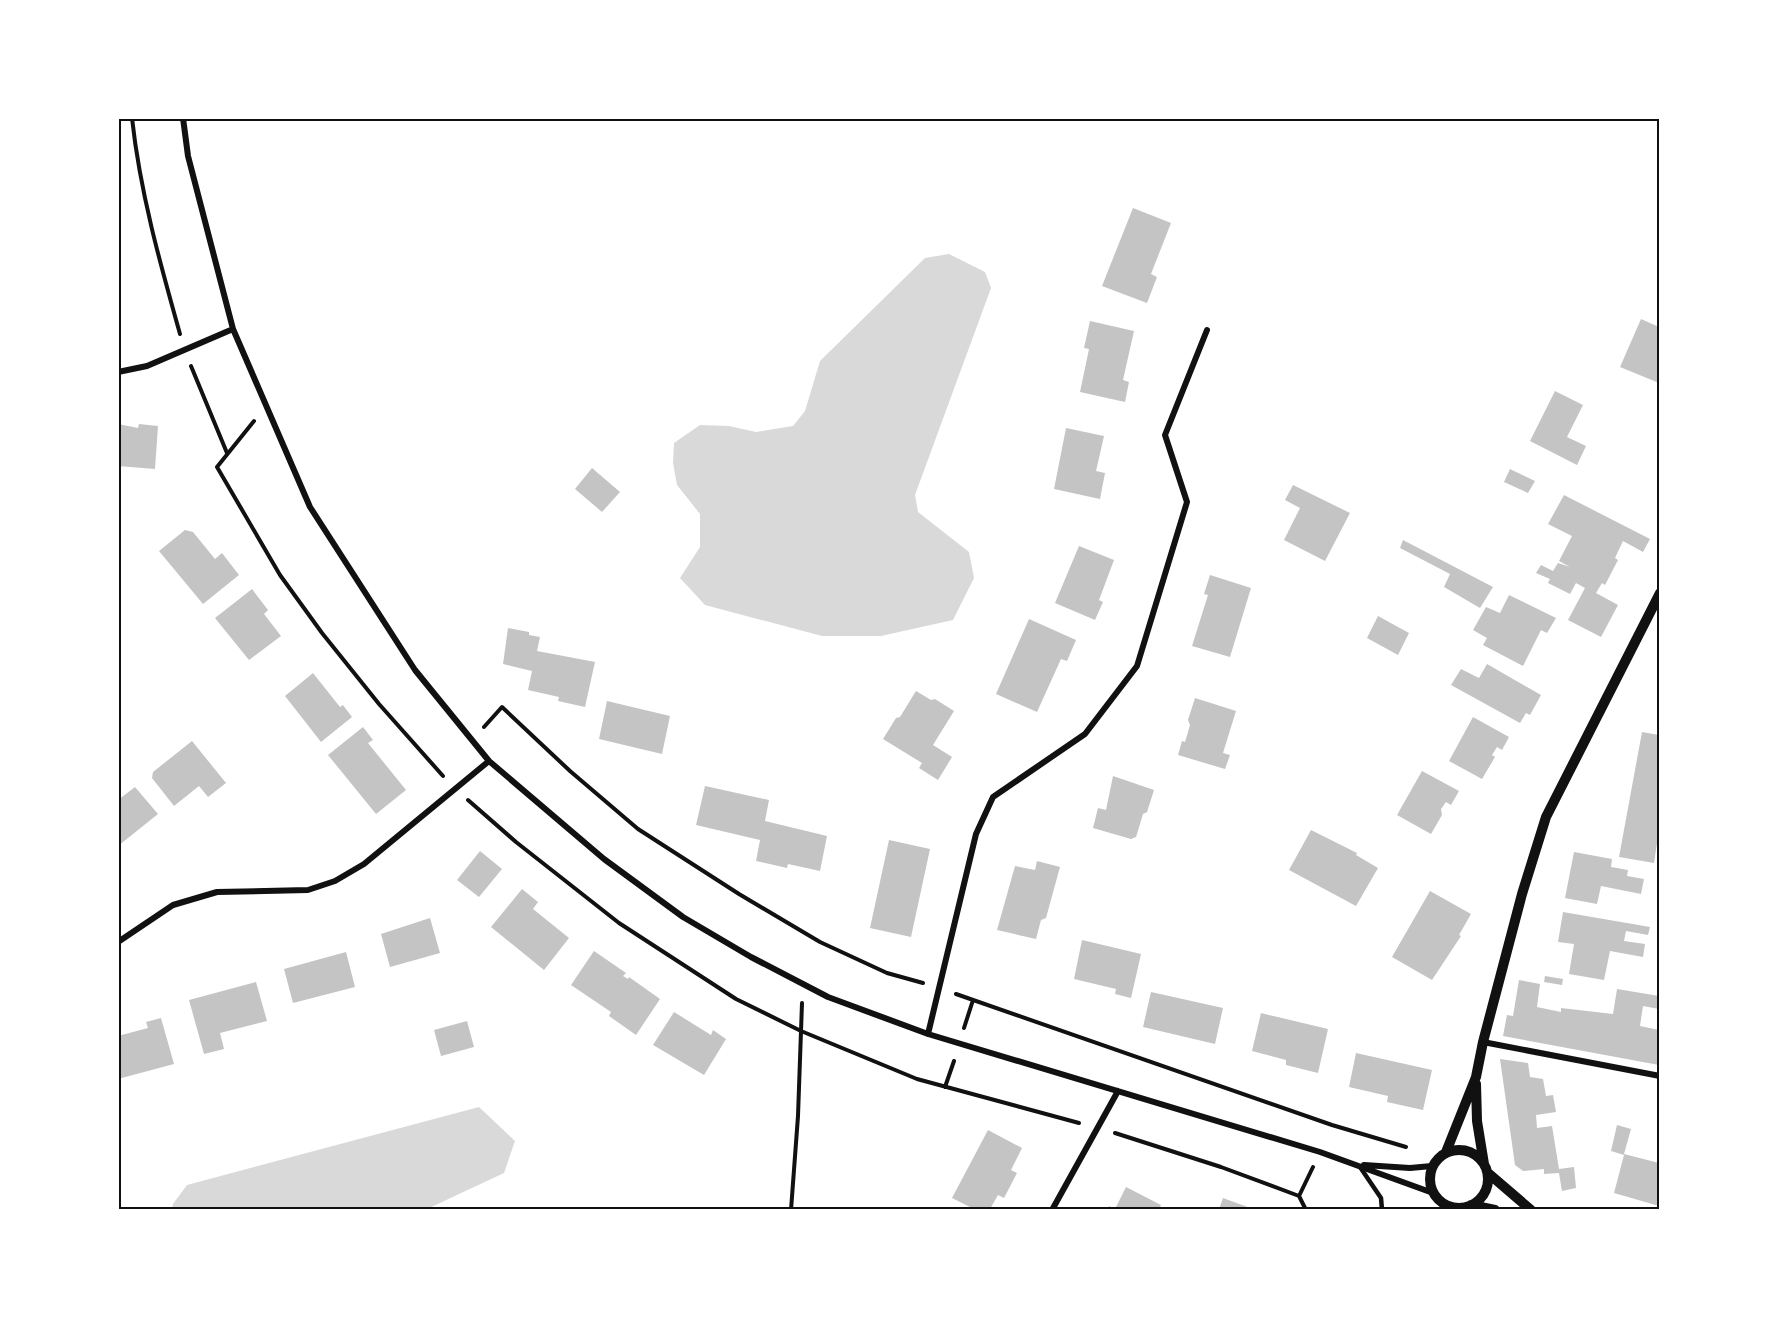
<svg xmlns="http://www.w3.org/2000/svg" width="1778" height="1328" font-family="Jost,sans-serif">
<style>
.water{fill:#d9d9d9}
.building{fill:#c4c4c4}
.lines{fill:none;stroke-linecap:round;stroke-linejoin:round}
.path{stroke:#111;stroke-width:4}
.service{stroke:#111;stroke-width:4.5}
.minor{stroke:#111;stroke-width:6}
.tertiary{stroke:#111;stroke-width:10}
.neatline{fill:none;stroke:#111;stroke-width:2}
</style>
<rect width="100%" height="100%" fill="#fff"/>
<path class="water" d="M949 254 985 272 991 288 915 495 918 512 969 552 974 578 953 620 881 636H822L705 605 680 578 700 547V514L677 485 673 463 674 443 700 425 729 426 756 432 793 426 805 411 820 361 925 258Z
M479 1107 515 1141 504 1173 427 1209H172L173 1204 187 1185Z"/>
<path class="building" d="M1133 208 1171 223 1151 274 1157 277 1147 303 1102 286Z
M1641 319 1659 327V383L1620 367Z
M1090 321 1134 331 1123 380 1129 382 1125 402 1080 392 1089 349 1084 348Z
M1555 391 1583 405 1567 437 1586 446 1577 465 1530 441Z
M118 424 138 428 139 424 158 426 155 469 118 466Z
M1066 428 1104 436 1096 471 1105 473 1100 499 1054 489Z
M592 468 620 492 602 512 575 489Z
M1510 469 1535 481 1528 493 1504 482Z
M1293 485 1350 513 1325 561 1284 540 1300 508 1285 500Z
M1564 495 1650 539 1643 552 1623 541 1615 558 1618 560 1605 585 1602 583 1596 593 1618 605 1601 637 1568 620 1585 588 1576 583 1570 594 1548 583 1550 579 1536 573 1541 565 1553 571 1558 563 1570 567 1559 561 1572 536 1548 524Z
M185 530 193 532 215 559 222 553 239 575 203 604 159 551Z
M1403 540 1493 587 1480 608 1444 587 1450 574 1400 548Z
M1079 546 1114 560 1099 600 1103 602 1095 620 1055 603Z
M1210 575 1251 588 1230 657 1192 646 1208 595 1204 594Z
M252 589 268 610 264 614 281 636 249 660 215 618Z
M1509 595 1556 618 1547 633 1541 630 1523 666 1483 645 1487 638 1473 630 1486 607 1500 613Z
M1378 616 1409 633 1398 655 1367 638Z
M1029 619 1076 640 1067 661 1061 659 1037 712 996 694Z
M508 628 529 632V635L540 637 537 651 595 662 585 707 558 701 559 697 528 690 532 671 503 664Z
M1487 664 1541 695 1530 715 1526 713 1520 723 1451 685 1461 669 1479 678Z
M313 673 340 707 343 705 352 717 321 742 285 696Z
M916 691 931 700 935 699 954 711 933 745 952 757 938 780 919 768 922 763 883 739 896 718 900 717Z
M1195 698 1236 711 1223 753 1230 755 1225 769 1178 755 1182 741 1185 742 1190 725 1188 720Z
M607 701 670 716 662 754 599 739Z
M1473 717 1509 737 1502 750 1497 747 1492 755 1495 757 1482 779 1449 761Z
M363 727 373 740 368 743 406 790 376 814 328 755Z
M1642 732 1659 735V830L1654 863 1619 857Z
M192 741 226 783 208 797 199 786 174 806 152 778 153 772Z
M1422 771 1459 791 1451 805 1446 802 1441 809 1442 815 1431 834 1397 815Z
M1113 776 1154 790 1147 812 1143 814 1136 837 1131 839 1093 828 1098 808 1106 810Z
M705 786 769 800 765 821 827 836 820 871 788 864 787 868 756 861 760 840 696 825Z
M135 787 158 814 118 846V800Z
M1311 830 1357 853 1356 855 1378 868 1356 906 1289 870Z
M889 840 930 849 911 937 870 928Z
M480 851 502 869 479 897 457 880Z
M1574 852 1612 859 1611 867 1628 870 1627 876 1644 879 1641 894 1601 886 1597 904 1565 898Z
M1037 861 1060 867 1046 918 1041 920 1036 939 997 930 1015 866 1035 870Z
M522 889 538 902 533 909 569 938 544 970 491 927Z
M1430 891 1471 914 1459 935 1461 936 1432 980 1392 957Z
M1563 912 1650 927 1648 935 1626 931 1624 941 1645 944 1643 957 1610 951 1604 980 1569 974 1574 944 1558 942Z
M430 918 440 953 390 967 381 934Z
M1082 940 1141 954 1131 998 1115 994 1116 989 1074 979Z
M594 951 626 973 623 976 628 979 629 977 660 999 636 1035 609 1016 611 1012 571 985Z
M346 952 355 987 293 1003 284 969Z
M1545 976 1563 979 1562 985 1544 982Z
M1519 980 1540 984 1537 1007 1561 1012V1008L1613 1014 1617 989 1659 996V1009L1643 1006 1640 1026 1659 1030V1065L1503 1036 1507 1015 1513 1016Z
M256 982 267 1021 220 1033 224 1049 204 1054 189 1000Z
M1151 992 1223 1008 1215 1044 1143 1027Z
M674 1012 711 1035 713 1030 726 1039 704 1075 653 1045Z
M1261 1013 1328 1029 1318 1073 1286 1065V1060L1252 1051Z
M161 1018 174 1064 118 1079V1036L148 1028 146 1022Z
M467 1021 474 1047 441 1056 434 1030Z
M1356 1053 1432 1070 1423 1110 1387 1102 1388 1096 1349 1087Z
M1500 1059 1528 1063 1530 1077 1543 1079 1546 1096 1553 1095 1556 1112 1536 1115 1537 1128 1552 1126 1559 1169 1574 1167 1576 1188 1562 1191 1559 1173 1544 1174V1169L1523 1171 1515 1165Z
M1617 1125 1631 1129 1624 1154 1659 1163V1206L1614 1193 1624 1155 1611 1151Z
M988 1130 1022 1148 1011 1170 1017 1173 1004 1198 998 1195 990 1209H974L952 1198Z
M1126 1187 1161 1205 1159 1209H1107L1109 1206 1115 1209Z
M1223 1198 1253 1209H1219Z"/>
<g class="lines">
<path class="path" d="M132 118C140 192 160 263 180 334
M191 366 227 453
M254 421 217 467 280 575 322 633 379 704 443 776
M484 727 502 707 570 771 638 829 739 894 820 942 887 973 923 983
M468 800 516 842 619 923 736 999 801 1031 917 1079 1079 1123
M956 994 1332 1125 1406 1147
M964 1028 973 1000
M945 1087 954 1061
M1115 1133 1221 1167 1299 1196
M791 1210 798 1116 802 1003
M1306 1210 1299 1196 1313 1167"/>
<path class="service" d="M1360 1167 1381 1198 1382 1210
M1441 1210 1446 1205"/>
<path class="minor" d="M183 118 188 156 233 329 310 507 415 670 489 761 604 859 683 917 751 957 828 997 928 1034 1320 1152 1433 1193
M118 372 147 366 233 329
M118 942 173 905 217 892 308 890 335 881 364 864 489 761
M928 1034 976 834 993 797 1085 734 1137 666 1187 502 1165 435 1207 330
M1483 1042 1660 1076
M1364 1165 1410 1168 1432 1166
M1052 1210 1118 1091"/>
<path class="tertiary" d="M1476 1084 1477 1121 1484 1164
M1430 1179a29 29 0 1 1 58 0a29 29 0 1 1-58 0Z
M1446 1152 1476 1077 1483 1042 1522 894 1546 817 1660 593
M1488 1173 1531 1210
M1471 1205 1495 1210"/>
</g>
<rect width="1778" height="1328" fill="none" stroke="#ffffff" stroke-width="240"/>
<rect x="120" y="120" width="1538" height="1088" class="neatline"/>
</svg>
